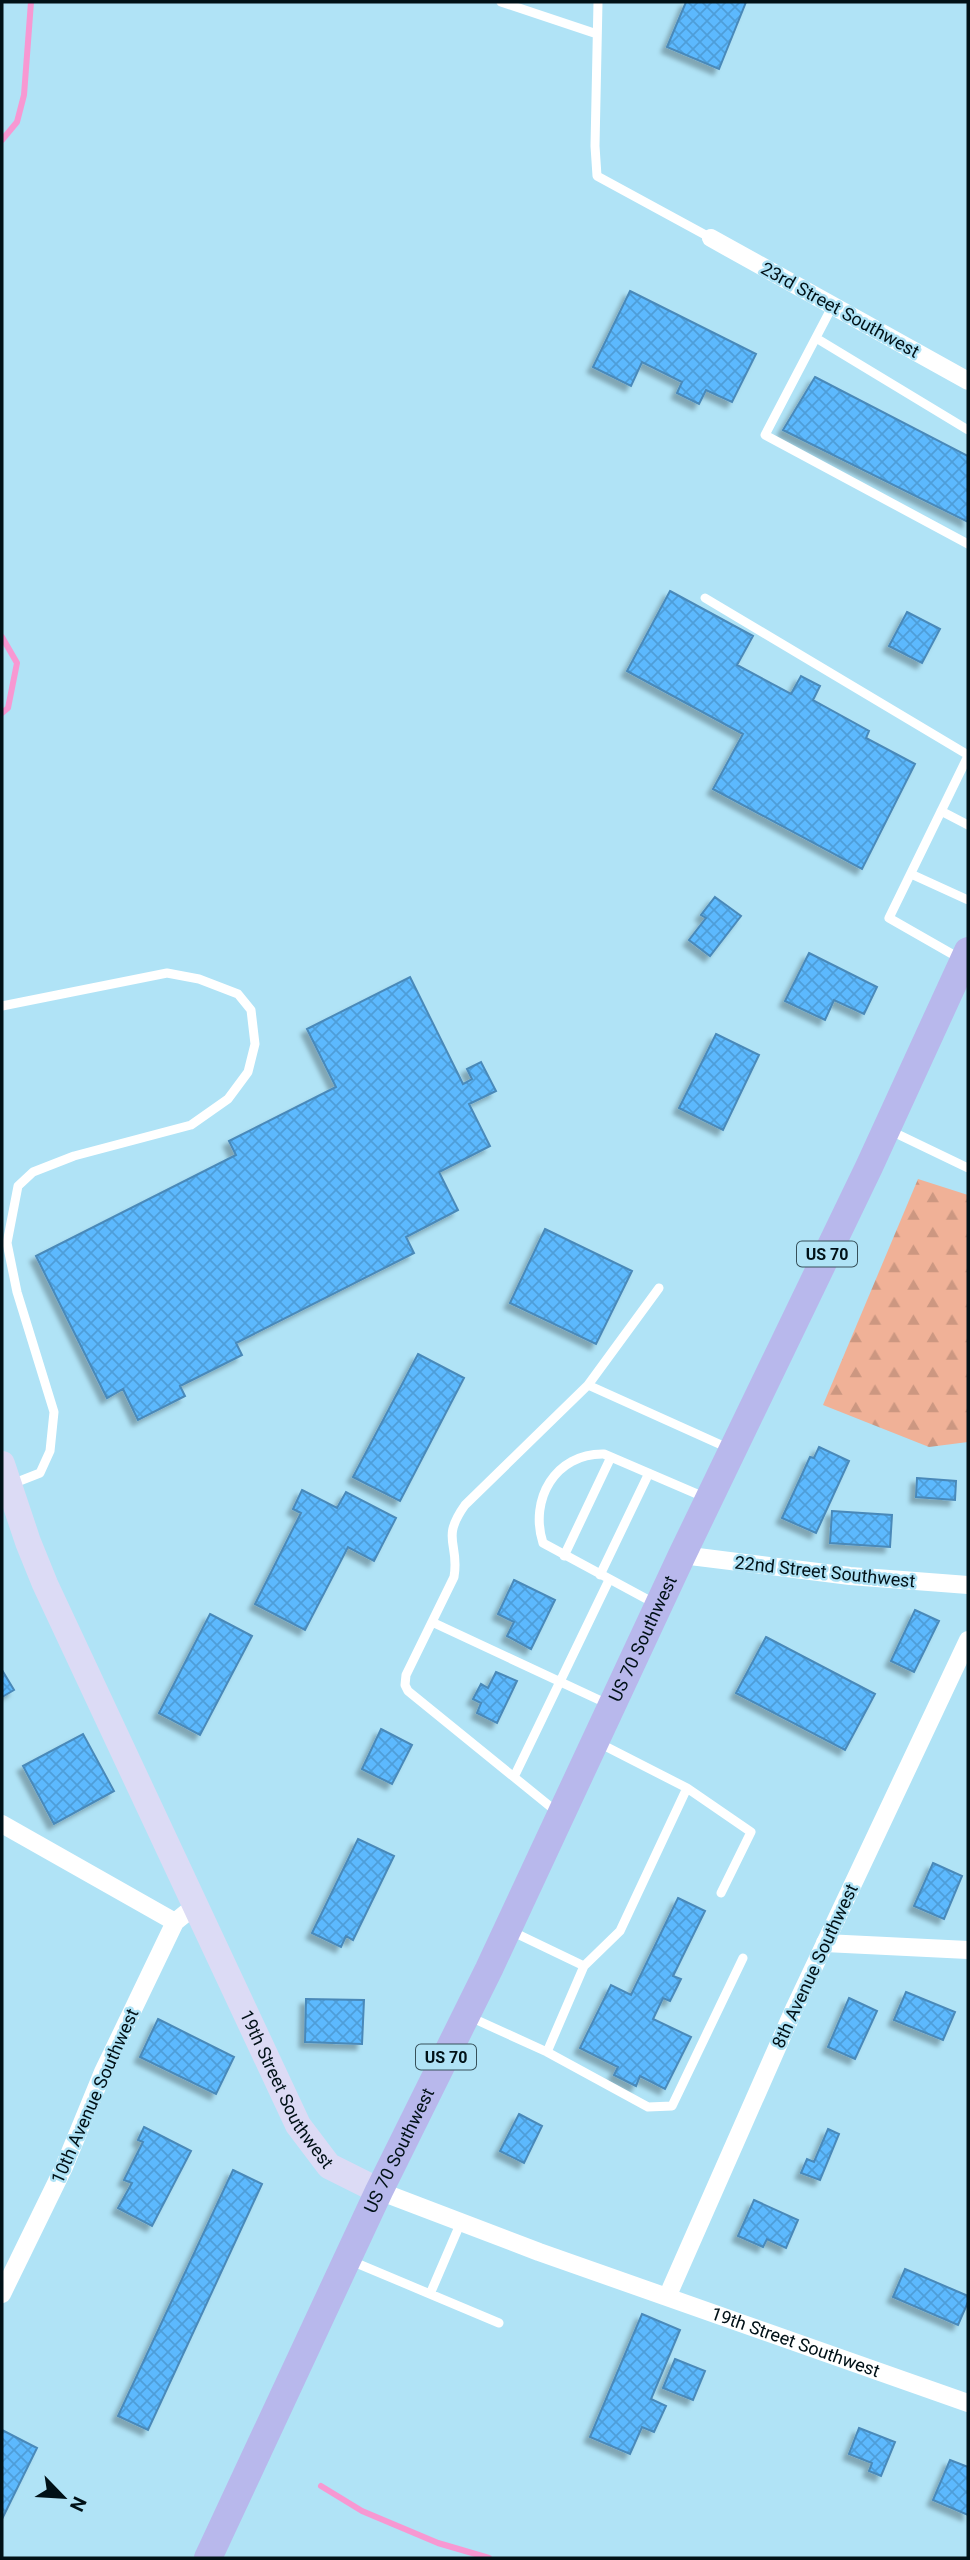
<svg xmlns="http://www.w3.org/2000/svg" width="970" height="2560" font-family="Roboto,sans-serif">
<style>
.forest{fill:url(#forest-firs)}
.lines{fill:none;stroke-linecap:round;stroke-linejoin:round}
.stream{stroke:#f798d2;stroke-width:6}
.building{fill:url(#building-cross-hatch);stroke:#4a89b9;stroke-width:2;filter:url(#shadow)}
.lane{stroke:#fff;stroke-width:9}
.street{stroke:#fff;stroke-width:18}
.secondary{stroke:#dcdbf5;stroke-width:26}
.primary{stroke:#b8b8ec;stroke-width:28}
.labels{text-anchor:middle;stroke-width:5;stroke-linejoin:round;paint-order:stroke}
.shield{fill:#b0e3f6;stroke:#36505a;stroke-width:2}
.shield-label{font-size:16px;font-weight:bold;fill:#011117}
.street-label{font-size:18px;fill:#011117;stroke:#b0e3f6}
</style>
<defs>
<pattern id="forest-firs" width="22" height="20" patternUnits="userSpaceOnUse" patternTransform="scale(1.75)"><rect width="22" height="20" fill="#f0b197"/><path d="M5 1l3.5 6h-7zM16 11l3.5 6h-7z" fill="#cc9781"/></pattern>
<pattern id="building-cross-hatch" width="8" height="8" patternUnits="userSpaceOnUse" patternTransform="scale(1.75)"><rect width="8" height="8" fill="#5cb9fe"/><path d="M0 0l8 8M0 8l8-8" fill="none" stroke="#4e9ed9"/></pattern>
<filter id="shadow"><feDropShadow dx="-5.5" dy="5.5" stdDeviation="2" flood-color="#0004"/></filter>
</defs>
<rect width="100%" height="100%" fill="#b0e3f6"/>
<path class="forest" d="M918 1179 968 1195V1442L929 1447 823 1405Z"/>
<g class="lines">
<path class="stream" d="M2 140 17 122 24 95 31 2
M2 637 17 663 8 708 2 713
M321 2486 362 2511 438 2543 489 2558"/>
</g>
<path class="building" d="M686 2H746L719 69 667 47Z
M630 291 756 354 732 402 706 390 699 404 677 393 682 382 642 362 631 386 593 367Z
M815 377 968 456V522L783 430Z
M670 591 753 636 737 665 791 694 801 676 820 686 813 700 869 731 866 738 915 764 862 869 713 789 743 734 627 671Z
M907 612 940 629 922 663 889 646Z
M715 897 741 916 710 956 689 940 706 918 701 915Z
M809 953 877 987 864 1014 834 1000 825 1020 785 1001Z
M410 977 463 1084 472 1079 467 1069 481 1062 496 1091 469 1104 490 1146 439 1172 458 1210 406 1237 414 1253 236 1343 242 1355 180 1386 185 1396 138 1420 123 1389 107 1398 36 1256 236 1155 229 1141 336 1087 307 1029Z
M716 1034 759 1055 723 1130 679 1108Z
M545 1229 632 1271 596 1344 510 1303Z
M418 1354 464 1378 400 1501 353 1477Z
M819 1447 849 1461 816 1533 782 1518 810 1457 814 1458Z
M917 1478 956 1481 955 1500 916 1497Z
M302 1490 337 1508 346 1492 396 1518 374 1561 348 1547 305 1630 255 1604 301 1513 293 1509Z
M832 1511 892 1515 890 1547 830 1543Z
M514 1580 555 1600 531 1649 507 1636 514 1622 498 1614Z
M915 1610 939 1621 914 1672 891 1661Z
M210 1614 252 1636 200 1735 159 1713Z
M766 1637 875 1694 845 1750 736 1693Z
M2 1670 14 1690 2 1697Z
M496 1672 517 1681 497 1723 477 1713 481 1703 473 1699 481 1684 488 1688Z
M381 1729 412 1745 392 1784 362 1769Z
M83 1734 114 1791 54 1824 23 1766Z
M358 1839 394 1856 353 1940 346 1936 341 1947 312 1933Z
M933 1863 962 1876 944 1919 914 1906Z
M678 1898 705 1911 673 1976 681 1979 670 2001 663 1998 653 2019 691 2037 665 2089 640 2076 636 2086 614 2075 618 2067 580 2048 611 1985 631 1995Z
M906 1992 955 2012 943 2040 894 2020Z
M849 1998 877 2011 855 2059 828 2047Z
M306 1999 364 2000 362 2044 305 2042Z
M158 2019 234 2057 216 2094 140 2057Z
M519 2114 542 2126 524 2163 500 2151Z
M144 2127 191 2151 152 2226 118 2208 132 2183 124 2180 143 2142 138 2140Z
M828 2129 839 2134 820 2180 801 2173 807 2159 814 2162Z
M233 2170 262 2184 148 2430 118 2416Z
M754 2200 798 2220 786 2248 767 2239 763 2247 738 2236Z
M905 2269 968 2296V2302L958 2325 893 2297Z
M642 2314 680 2330 651 2399 666 2406 654 2432 642 2427 630 2454 590 2437Z
M675 2359 705 2371 693 2400 663 2388Z
M859 2428 895 2442 881 2476 869 2471 872 2463 849 2454Z
M2 2430 37 2448 2 2519Z
M950 2460 968 2467V2515L933 2500Z"/>
<g class="lines">
<path class="lane" d="M501 2 597 34
M598 2 595 146 597 176 711 238
M833 305 765 435 968 544
M816 338 968 430
M705 598 968 755
M941 811 968 825
M911 874 968 900
M959 958 889 918 968 756
M2 1006 167 973 199 979 238 994 251 1010 255 1044 248 1072 228 1099 191 1125 74 1156 33 1172 18 1186 7 1243 17 1292 54 1412 50 1451 40 1473 12 1484
M891 1131 968 1168
M659 1288 588 1385 728 1448
M564 1556 611 1457
M600 1575 649 1473
M654 1603 543 1543C529 1500 555 1453 604 1454L704 1497
M432 1622 610 1705
M514 1777 609 1580
M687 1788 751 1832 721 1893
M557 1812 408 1691 405 1685 406 1675 454 1577C460 1543 440 1540 465 1505L588 1385
M509 1930 584 1966 620 1931 687 1788 597 1742
M468 2016 547 2052 584 1966
M547 2052 648 2107 672 2106 743 1958
M349 2260 430 2294 461 2222
M430 2294 499 2323"/>
<g class="street">
<path d="M711 238 968 381"/>
<path d="M682 1555 850 1576 968 1585"/>
<path d="M2 1824 175 1922"/>
<path d="M825 1943 968 1950"/>
<path id="s1" d="M379 2191 539 2252 968 2403"/>
<path d="M2 2294 64 2167 103 2072 175 1922 196 1905"/>
<path d="M668 2295 795 2007 968 1640"/>
</g>
<path class="secondary" id="s2" d="M2 1464 28 1542 45 1584 298 2125 329 2166 379 2191"/>
<path class="primary" id="s3" d="M208 2558 379 2191 489 1969 682 1555 869 1167 968 951"/>
</g>
<g class="labels">
<g class="shield">
<rect x="797" y="1241.5" width="60" height="25" rx="5"/>
<rect x="416" y="2044.5" width="60" height="25" rx="5"/>
</g>
<g class="shield-label">
<text x="827" y="1260">US 70</text>
<text x="446" y="2063">US 70</text>
</g>
<g class="street-label">
<text transform="translate(840 310) rotate(29)" y="6">23rd Street Southwest</text>
<text transform="translate(825 1572) rotate(6)" y="6">22nd Street Southwest</text>
<text dy="6" stroke="none"><textPath href="#s3" startOffset="1017">US 70 Southwest</textPath></text>
<text transform="translate(815 1966) rotate(-65)" y="6">8th Avenue Southwest</text>
<text dy="6" stroke="none"><textPath href="#s2" startOffset="688">19th Street Southwest</textPath></text>
<text transform="translate(95 2096) rotate(-66)" y="6">10th Avenue Southwest</text>
<text dy="6" stroke="none"><textPath href="#s3" startOffset="450">US 70 Southwest</textPath></text>
<text dy="6" stroke="none"><textPath href="#s1" startOffset="443">19th Street Southwest</textPath></text>
</g>
</g>
<rect width="970" height="2560" fill="none" stroke="#011117" stroke-width="7"/>
<g transform="translate(63 2497) rotate(115)" stroke="#b0e3f6" stroke-width="5" paint-order="stroke">
<path d="M0-5L12 26L0 18L-12 26Z" fill="#011117"/>
<text y="-10" font-size="19" font-weight="bold" text-anchor="middle" fill="#011117">N</text>
</g>
</svg>
